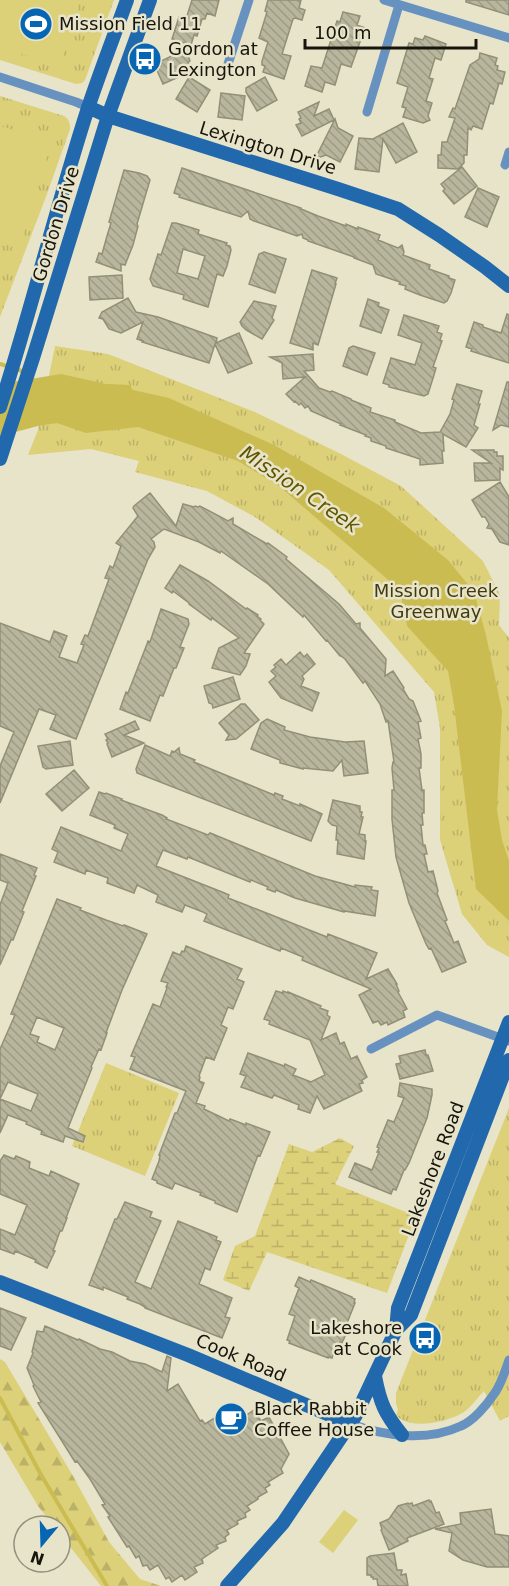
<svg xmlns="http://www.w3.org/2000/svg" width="509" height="1586" font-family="'DejaVu Sans',sans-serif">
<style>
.grass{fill:url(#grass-tufts)}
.forest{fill:url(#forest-firs)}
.wetland{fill:url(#wetland-marsh)}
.pitch{fill:#dcd079}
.water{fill:#cbbc52}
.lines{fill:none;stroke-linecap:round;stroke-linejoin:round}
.stream{stroke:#cbbc52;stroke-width:4}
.building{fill:url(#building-back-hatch);stroke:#928f77;stroke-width:1.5;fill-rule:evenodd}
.street{stroke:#6792c0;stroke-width:9}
.secondary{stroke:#2169ac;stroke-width:14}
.labels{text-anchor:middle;stroke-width:5;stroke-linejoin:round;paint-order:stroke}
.poi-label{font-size:18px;fill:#16140b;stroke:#e7e4ca;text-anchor:start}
.street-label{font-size:18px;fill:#16140b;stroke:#e7e4ca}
.park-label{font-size:18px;fill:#403a0d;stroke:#e7e4ca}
.water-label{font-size:20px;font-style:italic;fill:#605600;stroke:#e7e4ca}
</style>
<defs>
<pattern id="grass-tufts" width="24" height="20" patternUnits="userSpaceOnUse" patternTransform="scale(1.5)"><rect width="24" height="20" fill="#dcd079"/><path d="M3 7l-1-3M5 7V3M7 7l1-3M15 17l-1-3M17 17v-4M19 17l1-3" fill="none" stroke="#bcb267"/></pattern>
<pattern id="forest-firs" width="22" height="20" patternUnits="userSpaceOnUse" patternTransform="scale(1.5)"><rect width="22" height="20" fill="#dcd079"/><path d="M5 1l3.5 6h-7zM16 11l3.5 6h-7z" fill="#bcb267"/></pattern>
<pattern id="wetland-marsh" width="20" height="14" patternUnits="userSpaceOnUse" patternTransform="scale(1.5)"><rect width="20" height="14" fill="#dcd079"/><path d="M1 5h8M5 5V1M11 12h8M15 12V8" fill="none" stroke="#bcb267"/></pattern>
<pattern id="building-back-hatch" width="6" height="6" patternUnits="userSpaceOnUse" patternTransform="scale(1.5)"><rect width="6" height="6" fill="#b9b69e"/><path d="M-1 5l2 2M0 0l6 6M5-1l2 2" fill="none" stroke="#9e9c87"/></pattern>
</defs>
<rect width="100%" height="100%" fill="#e7e4ca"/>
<path class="grass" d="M0 0H114L85 80 82 83 76 84 0 60Z
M0 96 64 116C69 119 70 123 70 129L47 194 0 317Z
M55 346 108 354 257 413 341 454 401 486 483 561 500 595 499 625 509 638V957L487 945 462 914 440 840V728L434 692 329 570 255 517 207 491 135 472 139 461 91 449 28 455 38 430Z
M106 1063 179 1093 145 1176 72 1146Z
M509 1108V1416L500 1421 484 1391C478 1397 471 1407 464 1412 448 1422 410 1431 396 1415L398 1410 396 1403V1393Z"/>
<path class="forest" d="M0 1359 5 1362 73 1476 109 1542 140 1579 161 1586H101L60 1534V1526H54L38 1506 0 1442Z"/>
<path class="wetland" d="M340 1138 354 1146 335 1184 416 1216 387 1293 267 1252 249 1291 223 1280 235 1246 255 1236 289 1144 312 1152Z"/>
<path class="pitch" d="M0 0H80L60 65 0 48Z
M0 126 52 141 19 249 0 243Z
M344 1510 358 1520 333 1553 319 1542Z"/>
<path class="water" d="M61 374 169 398 274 445 384 508 448 560 474 592 486 635 502 711 497 810 502 840 509 861V921L476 889 454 705 448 671 407 626 400 590 279 486 238 461 138 427 86 433 57 423 38 426 0 436V384Z"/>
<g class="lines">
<path class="stream" d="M0 364 25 372
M109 386 129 387 132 394
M0 1398 40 1473 107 1586"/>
</g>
<path class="building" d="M192 0H219L215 16 207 13 205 19H202L197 36 194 35 191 45 172 39 179 17 186 19Z
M268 0H301L299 8 305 10 302 20 295 18 293 19 282 54 291 56 284 79 263 72 265 66 262 65V61L268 42 259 38 267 12 265 11Z
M466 0H509V15L466 2Z
M343 12 360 16 357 25 365 28 351 67 341 64 335 85 325 82 322 92 305 86 311 66 322 68 337 21 340 22Z
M425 36 446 44 441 60 435 58 429 78 433 79 426 101 432 103 428 116 430 120 423 123 403 117 406 108 402 107 408 87 397 83 409 43 413 44 415 38 423 40Z
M190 47 188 56 190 61 188 62 192 71 163 84 156 68 161 66 159 62Z
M480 53 497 58 495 65 498 66 497 70 505 72 502 84 499 83 493 104 490 103 482 129 473 126 471 130 468 128 467 155H464V163L458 169 438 168V155H441L442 142H447L455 118 449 117 453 108 455 109 470 65 479 59Z
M189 77 210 90 197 112 176 99Z
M265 77 277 100 257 111 246 92V88Z
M221 93 245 96 242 120 218 117Z
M319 102 314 116 329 109 334 120 302 136 296 125 301 123 299 119 301 118 298 112Z
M335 119 338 128 353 136 340 162 326 155 315 159Z
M403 123 417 152 396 163 383 139 379 172 355 169 359 138 373 139Z
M462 167 477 186 454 204 443 191 445 189 441 184Z
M182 168 301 208V209L318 216 346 226V224L358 229V227L380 235 378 240 398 248 402 245 404 252 403 255 430 265 429 269 449 276V278L455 280 451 293 447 301 444 303 420 295 405 289 406 286 399 284 400 282 376 274 373 265 354 258V257L308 241V240L303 238 302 234 297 236 254 221 250 219 248 211 241 217 179 197 180 195 174 193Z
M124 170 139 173 147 176 150 180 137 224 138 226 133 245 125 265 121 264V271L96 262 99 253 102 254 107 236 111 223 109 222Z
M478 188 499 197 487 227 465 217Z
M172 223H176L199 230 198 234 227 243 226 245 230 246 231 250 227 266 223 276 217 274 208 307 183 299 184 295 153 286 150 279 158 254 161 255ZM183 249 205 256 198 279 177 273Z
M264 252 286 259 275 293 249 284 259 254Z
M312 270 337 278 335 284H336L318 345 313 343V350L290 343Z
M122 275 123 298 90 300 89 277Z
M128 298 136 312 158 317 217 338 216 343 239 333 252 363 228 373 215 344 209 363 142 342 143 341 137 339 143 322 121 333 109 329 103 319 99 318 102 312Z
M368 299 379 303 378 306 389 310 381 333 360 326Z
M254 301 276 306 272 318 274 320 262 339 246 330 242 326 240 322Z
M507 314 509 315V363L471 351 472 349 466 347 474 322 483 325V327L501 333Z
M404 315 439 326 437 332 442 334 440 340 442 341 433 367 436 368 434 375 428 394 424 396 389 387V385L383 383 391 358 415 365 422 343 398 335Z
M353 346 375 353 367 375 343 366 349 348Z
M313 354 314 370 304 371 319 388 330 392 332 391 351 399V400L371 408 370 412 395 420V422L421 433 440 432 450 414 454 400 452 399 457 384 482 391 478 404H480L474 425 478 428 466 447 443 434 444 451H442L443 463 420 465V459L386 448V446L371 441V438L365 436 366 435 340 425 341 424 311 411 308 406 305 408 301 403 299 405 295 401 294 402 286 394 305 377 283 379 282 363 270 357Z
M507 382H509V427L501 425 493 430Z
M472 450H494V452H497V456H503V470L500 468V480L475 481 474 463H491Z
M500 482 509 497V545L500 542 492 529 487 528 489 524 485 517H482L472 500Z
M150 493 176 526 183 504 194 507 195 506 198 507 200 506 228 521 233 518V524L267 544 268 543 287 557 286 559 339 604 356 624 360 623V628L386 659 385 676 393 671 404 688 403 689 409 699 413 701 421 721 418 722 421 738 418 739 421 754V768H419L422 790H424V813H422L423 825H421L423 845H425L427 854H424L428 872 433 871 438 891 437 893 447 920 445 921 454 943 458 941 466 962 442 972 431 948 429 949 426 944 409 903 396 857 392 819V790H394L392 768 393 762H394L388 721 386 722 380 704 365 681 363 683 345 659 341 656H340L327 640 326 641 304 615 303 617 268 584 221 551 220 553 199 542 164 529 151 539 154 542 155 547 148 559 76 739 50 729 56 715 39 709 0 803V766L14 732 0 726V623L50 642 54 631 67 636 59 657 77 663 84 645 81 644 85 635 88 636 109 579 105 578 110 566 113 568 121 546 116 543 138 516 133 508 134 506Z
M180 565 208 581 246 609 247 608 258 615 257 616 261 619 260 620 264 624 244 653 250 654 246 666 240 675 212 668 219 648 239 638 212 618 211 620 189 604V603L173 591 172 593 165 588Z
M161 609 188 619 189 624 180 647 184 648 176 668H174L163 696 160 695 150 721 120 709 126 692 128 693 147 644 148 641 150 642Z
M300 652 304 657 307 654 315 664 302 676 304 679 301 686 319 693 312 711 281 698 269 682 276 676 271 671 276 667 274 665 281 659 286 665Z
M233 677 240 699 213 708 212 704 209 703 204 686Z
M241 704H245L259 720 236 739 226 740 229 735 219 723Z
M267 719 285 727 284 730 310 737 345 742 364 741 368 773 344 776 342 760 333 771 303 768V769L280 763V760L251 749 261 723Z
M135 721 139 729 124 735 144 743 112 757 107 744 108 743 106 740 108 739 105 734Z
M70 741 73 765 46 769 43 767 38 746Z
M145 745 170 756 172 751 174 752 179 748 180 754 195 760 194 762 274 795 275 793 283 796 282 799 300 806V804L322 814 311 841 137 773 136 769Z
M74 770 89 788 62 811 46 794Z
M99 792 105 794 106 793 122 799 121 800 162 815 167 818 166 819 208 835 210 833 315 876 355 887V885L372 887 371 890 378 891 375 916 344 911V912L295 898 276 890 275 892 267 889 268 887 251 880 250 882 188 857 187 859 163 850 156 866 222 892 229 895 228 898 246 905 327 937 328 934 377 953 366 979 388 969 397 984H396L399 991 398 992 407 1009 403 1011 405 1017 388 1025 387 1022 381 1025 378 1021 373 1023 359 995 371 989 302 960 303 957 281 948 280 951 204 921 207 914 203 912 185 905 182 912 156 902 158 895 137 885 134 893 107 883 108 878 86 870 85 874 54 862 58 852 52 849 61 827 121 851 128 834 114 828 115 825 90 815Z
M333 800 360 806V812H362L361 817H363L359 834 365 835V841H366L364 859 337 854 338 840H336L337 826 332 825 328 821Z
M0 854 37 868 34 875 36 876 22 911 24 912 13 940H11L0 965V905L8 883 0 880Z
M57 899 81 908 80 910 106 920 123 926 124 925 147 934 122 990 106 1033H107L101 1050 99 1049 91 1067 92 1068 68 1128 85 1136 83 1142 65 1136 63 1142 41 1134 42 1131 26 1124 27 1122 8 1115 0 1133V1049L15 1015 11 1014ZM37 1017 64 1028 55 1050 37 1042 39 1037 30 1034ZM8 1082 38 1094 31 1111 0 1099Z
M186 946 242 969 237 979 244 982 233 1009 228 1007 221 1025 227 1028 214 1060 206 1057 199 1076 200 1077 199 1081 204 1083 196 1103 205 1106 204 1109 229 1121 230 1119 246 1125V1123L270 1132 260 1156 258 1155 237 1212 215 1203V1201L200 1195 201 1193 175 1183 172 1189 157 1183V1181L152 1179 159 1161 160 1155H159L175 1113H177L186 1091 130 1069 135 1057 131 1056 153 1004 160 1007 167 988 166 987 168 983 161 981 173 952 180 955 182 951 184 952Z
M276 991 283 993V991L288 993V992L321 1006 320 1008 328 1011 327 1015 330 1017 321 1040 336 1033 340 1044 344 1042 351 1059 357 1056 367 1077 362 1080 363 1083 359 1084 362 1091 324 1109 317 1096 310 1113 298 1109 299 1105 274 1095 272 1098 241 1087 246 1076 240 1074 248 1053 284 1066 285 1064 296 1069 293 1075 311 1082 325 1075 310 1040 269 1024 270 1021 264 1019Z
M425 1050 426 1055H428L433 1071 400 1079 396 1064 401 1063 399 1056Z
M400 1083 432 1089V1095L427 1118 409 1163 405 1170H404L396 1190 393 1189 391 1194 349 1177 355 1163 372 1170 379 1152H377L379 1148 377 1147 388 1120 394 1122 404 1098 398 1096Z
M4 1155 14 1159 16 1156 30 1162 29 1168 49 1176 51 1171 79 1184 66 1218H67L62 1231H60L53 1251H55L47 1268 35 1262 36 1260 15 1251 14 1254 0 1249V1229L15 1235 27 1205 0 1194V1161Z
M125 1202 152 1212 150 1217 161 1221 135 1282 151 1289 178 1221 217 1237 216 1240 221 1242 214 1259 210 1270 205 1268 199 1284 232 1298 225 1317 230 1318 222 1338 145 1308V1307L140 1304 127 1299 128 1297 103 1287V1290L89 1285 115 1219H117Z
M299 1277 310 1282 311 1280 352 1297V1298L355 1299 354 1303H355L343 1333 346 1334 342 1343 340 1342 335 1355H333L332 1358 328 1357V1358L289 1343 290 1341 287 1340 295 1316 289 1314 299 1288 295 1286Z
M0 1308 26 1318 11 1350 0 1346Z
M45 1326 78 1340 79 1339 100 1349 112 1352 130 1361 145 1364 162 1372 167 1356 171 1358 167 1391 178 1384 200 1421 202 1420 205 1424 237 1404 245 1416 254 1410 261 1421 269 1417 289 1454 281 1469 283 1473 268 1482 270 1485 265 1488 267 1492 258 1497V1499L247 1506 250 1510 245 1513 246 1517 237 1521 238 1524 227 1530 229 1534 225 1537 226 1541 216 1545 218 1548 202 1559 203 1563 194 1567 197 1572 185 1580 182 1575 172 1582 169 1577 166 1579 158 1565 150 1570 147 1565 143 1566 139 1556 136 1558 129 1546 127 1547 108 1517 110 1516 102 1505 105 1504 90 1479 77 1461 75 1462 38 1403 41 1402 33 1386 34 1385 27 1368 33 1353 32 1352 37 1331 43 1332Z
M429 1500 430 1502 431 1501 436 1513 439 1512 444 1524 407 1538 408 1541 389 1550 381 1530 382 1529 380 1523 389 1519 398 1506 408 1503 409 1504 412 1503 413 1506Z
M491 1509 495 1534 509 1536V1567H487L463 1560 449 1551 452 1533 435 1529 461 1524 460 1513Z
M394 1553 397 1570H402L401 1575 406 1574 408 1586H378L377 1579H373V1577H371V1575H367V1558L370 1556Z"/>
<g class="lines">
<path class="street" d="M384 0 509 38
M228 64 249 0
M0 77 76 102 88 107
M367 112 399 5
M505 165 509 152
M371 1049 437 1015 509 1041
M351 1424C384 1436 427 1442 461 1426 473 1421 486 1406 494 1394 501 1385 505 1371 509 1360"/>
<path class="secondary" d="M88 107 108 116 338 189 398 209 439 235 485 267 509 286
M0 407C32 308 56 207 88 108 100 72 114 36 127 0
M0 459 33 358 108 116 150 0
M0 1282 188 1355 351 1424
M396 1330 411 1315 509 1060
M375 1376C380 1403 385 1414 402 1435
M227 1586 283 1523 356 1415 396 1330 398 1308 509 1022"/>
</g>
<defs>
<g id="stadium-disc" transform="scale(1.725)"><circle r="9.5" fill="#0766b3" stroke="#e7e4ca"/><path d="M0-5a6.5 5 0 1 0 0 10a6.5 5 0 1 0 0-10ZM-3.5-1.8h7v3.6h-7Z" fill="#fff"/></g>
<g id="bus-disc" transform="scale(1.725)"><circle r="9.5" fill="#0766b3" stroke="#e7e4ca"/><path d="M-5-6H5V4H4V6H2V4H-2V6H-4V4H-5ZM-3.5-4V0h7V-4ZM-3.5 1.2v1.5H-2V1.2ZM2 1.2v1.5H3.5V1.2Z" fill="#fff"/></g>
<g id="cafe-disc" transform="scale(1.725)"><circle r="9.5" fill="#0766b3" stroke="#e7e4ca"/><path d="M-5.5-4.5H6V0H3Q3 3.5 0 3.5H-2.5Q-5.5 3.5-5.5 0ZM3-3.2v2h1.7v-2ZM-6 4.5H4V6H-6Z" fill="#fff"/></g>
</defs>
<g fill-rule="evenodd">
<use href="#stadium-disc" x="36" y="24"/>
<use href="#bus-disc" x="145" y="59"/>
<use href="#bus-disc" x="425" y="1338"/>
<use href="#cafe-disc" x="231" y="1419"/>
</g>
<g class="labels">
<g class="poi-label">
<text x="59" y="30">Mission Field 11</text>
<text x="168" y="55">Gordon at<tspan x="168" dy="21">Lexington</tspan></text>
<text x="402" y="1334" text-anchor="end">Lakeshore<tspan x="402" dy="21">at Cook</tspan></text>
<text x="254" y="1415">Black Rabbit<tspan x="254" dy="21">Coffee House</tspan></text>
</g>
<g class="street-label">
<text transform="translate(268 148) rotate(17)" y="6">Lexington Drive</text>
<text transform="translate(56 224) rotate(-73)" y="6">Gordon Drive</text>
<text transform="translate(433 1169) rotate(-69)" y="6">Lakeshore Road</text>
<text transform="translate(241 1358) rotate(23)" y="6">Cook Road</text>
</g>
<g class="park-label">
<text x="436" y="597">Mission Creek<tspan x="436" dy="21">Greenway</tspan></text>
</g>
<g class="water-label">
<text transform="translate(300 489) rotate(34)" y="7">Mission Creek</text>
</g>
</g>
<g transform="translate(42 1544) rotate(199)"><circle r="28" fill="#e7e4ca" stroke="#93917e" stroke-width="1.5"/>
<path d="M0-4.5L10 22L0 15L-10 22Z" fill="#0766b3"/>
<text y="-9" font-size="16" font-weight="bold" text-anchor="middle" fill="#16140b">N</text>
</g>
<path d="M305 39v9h171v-9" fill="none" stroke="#16140b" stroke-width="3"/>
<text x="314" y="39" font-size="18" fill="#16140b" stroke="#e7e4ca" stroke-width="4.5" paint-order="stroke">100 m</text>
</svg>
